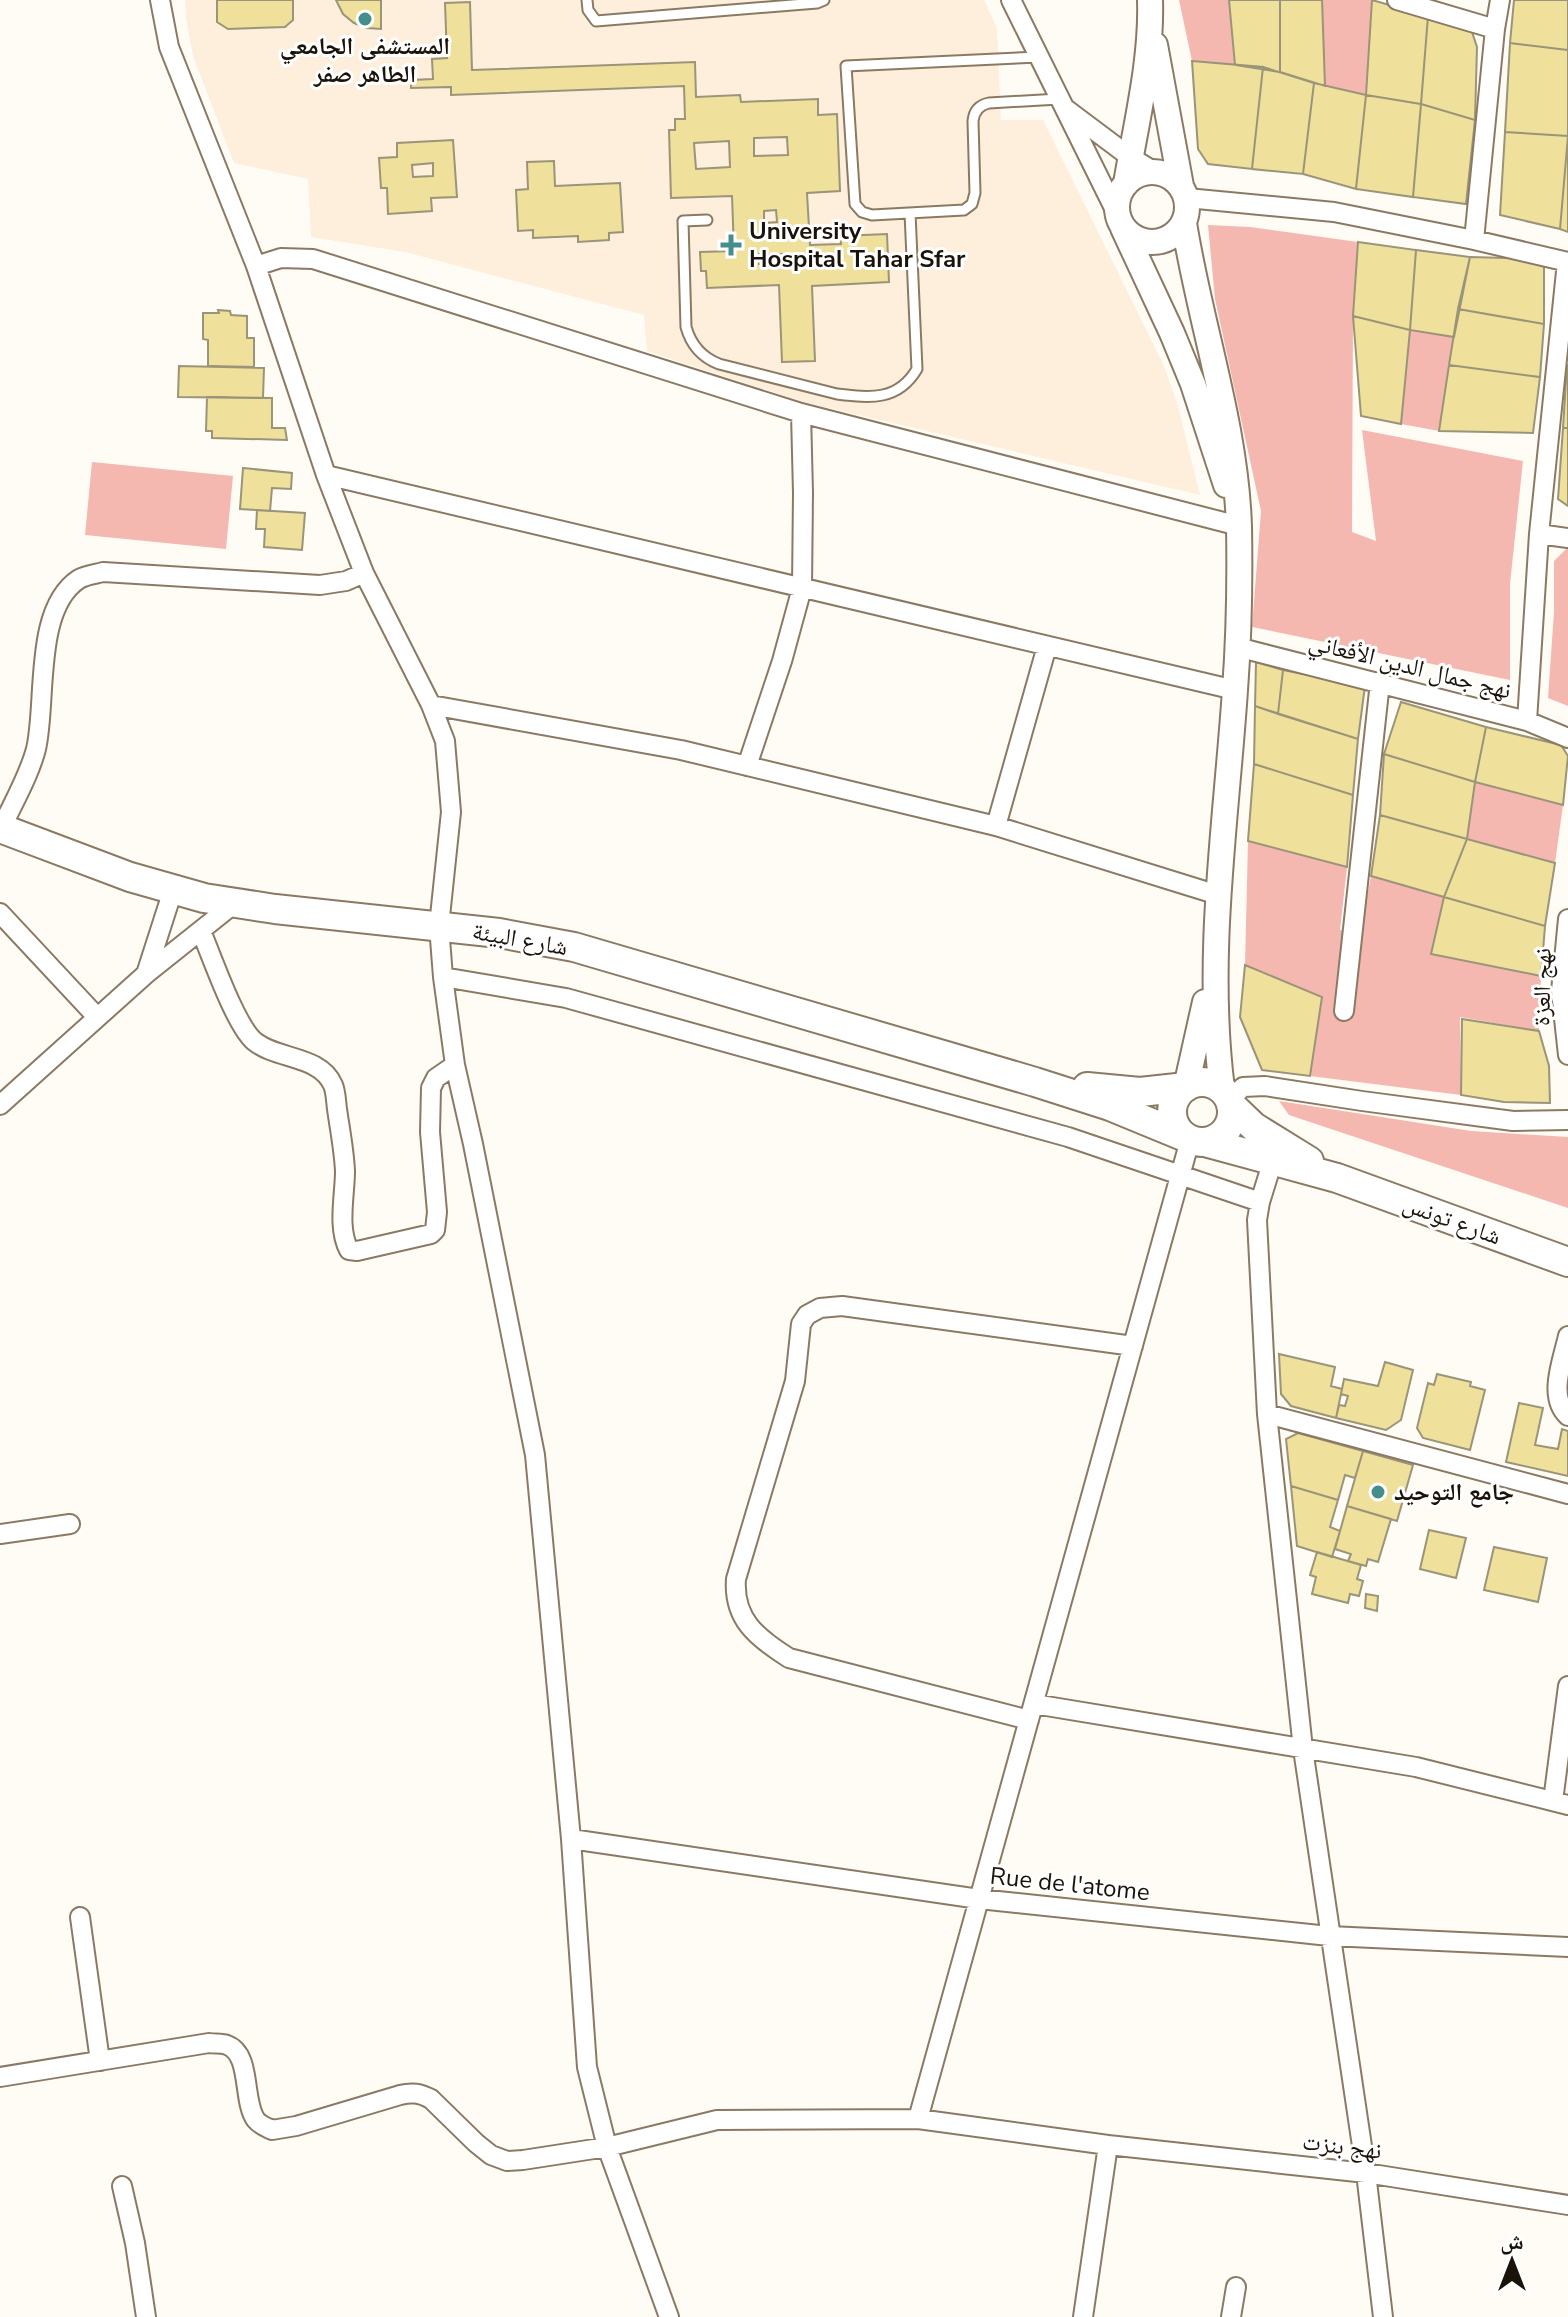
<svg xmlns="http://www.w3.org/2000/svg" width="1568" height="2317" font-family="'Nunito Sans','Noto Naskh Arabic',sans-serif">
<style>
.built{fill:#feefdc}
.green{fill:#f5b8b0}
.building{fill:#efe09c;stroke:#9a9478;stroke-width:2;fill-rule:evenodd}
.lines{fill:none;stroke-linecap:round;stroke-linejoin:round}
.lane-casing{stroke:#8b7a63;stroke-width:13}
.street-casing{stroke:#8b7a63;stroke-width:22}
.secondary-casing{stroke:#8b7a63;stroke-width:28}
.primary-casing{stroke:#8b7a63;stroke-width:32}
.lane{stroke:#fff;stroke-width:9}
.street{stroke:#fff;stroke-width:18}
.secondary{stroke:#fff;stroke-width:24}
.primary{stroke:#fff;stroke-width:28}
.poi-dot{fill:#468e8b;stroke:#fff;stroke-width:3}
.labels{text-anchor:middle;stroke-width:6;stroke-linejoin:round;paint-order:stroke}
.poi-label{font-size:24px;font-weight:bold;fill:#1a130a;stroke:#fff;text-anchor:start}
.street-label{font-size:24px;fill:#1a130a;stroke:#fff}
</style>
<rect width="100%" height="100%" fill="#fffbf5"/>
<path class="built" d="M185 0H984L997 28 1001 120H1043L1164 366 1178 406 1200 495 803 402 647 351 644 315 405 252 311 237 308 179 234 163 193 56 186 18Z"/>
<path class="green" d="M1179 0H1229L1235 65 1192 61Z
M1322 0H1372L1366 95 1325 86Z
M1208 225 1250 227 1358 242 1353 316 1352 532 1376 541 1362 430 1523 461 1510 584V680L1252 627 1261 511 1215 299Z
M1410 330 1454 337 1439 431 1401 424Z
M92 462 233 476 226 549 85 535Z
M1568 547V706L1548 698 1554 612V561Z
M1475 782 1563 805 1555 863 1467 839Z
M1248 841 1347 867 1340 930 1360 935 1371 876 1444 897 1431 954 1541 976 1539 1031 1460 1017 1461 1095 1310 1076 1322 997 1245 965Z
M1279 1101 1471 1131 1568 1137V1208L1289 1115Z"/>
<path class="building" d="M217 0H293V20L285 27 228 29 217 22Z
M336 0H381V29L367 28 354 23 343 14Z
M1229 0H1280V72L1235 65Z
M1280 0H1322L1325 86 1280 72Z
M1372 0 1428 16 1421 104 1366 95Z
M1514 0H1568V50L1510 43Z
M470 2 472 70 695 62 696 97 740 95 741 102 818 99V115L837 114 840 191 807 193 810 245 841 244 840 236 887 234 889 282 812 286 815 361 782 362 779 285 707 288 706 271H701L700 252 734 251 732 196 671 198 669 130H675V119H685L684 86 451 95V87L411 88V80L433 79 432 59 447 58 445 3ZM787 137 788 155 754 156V138ZM729 141 730 167 696 169 694 143ZM776 210 777 222 764 223V211ZM759 254H786V264H759Z
M1428 16 1471 29 1477 47 1475 120 1421 104Z
M1510 43 1568 50V136L1505 132Z
M1192 61 1263 67 1252 169 1208 164 1198 149Z
M1263 67 1314 83 1303 174 1252 169Z
M1314 83 1366 95 1356 189 1303 174Z
M1366 95 1421 104 1413 197 1356 189Z
M1421 104 1475 120 1466 204 1413 197Z
M1505 132 1568 136 1560 229 1500 215Z
M1568 136V232L1560 229Z
M453 140 457 197 431 198 432 211 388 214 387 188H381L379 158 397 157V143ZM433 163V176L413 177 412 165Z
M554 161 555 186 620 183 623 232 609 233V240L578 242V236L533 238V230L518 231 516 190 528 189 527 162Z
M1358 242 1416 250 1410 330 1353 316Z
M1416 250 1470 257 1454 337 1410 330Z
M1470 257 1544 259V324L1458 309Z
M1458 309 1544 324 1540 377 1449 365Z
M218 310 230 311 231 315 247 316V338H254V367L208 366V340L203 339V313H219Z
M1353 316 1410 330 1401 424 1361 416Z
M1449 365 1540 377 1533 433 1439 431Z
M1567 365H1568V428H1563Z
M179 366 264 368 263 398 178 397Z
M207 397 272 398V428H285L287 440 212 438V431H206Z
M1563 428H1568V506L1558 499Z
M243 468 292 473 291 489 272 488 270 511 240 509Z
M257 510 305 513 302 550 264 547 265 529H256Z
M1256 662 1283 670 1278 714 1255 706Z
M1283 670 1365 686 1358 739 1278 714Z
M1401 702 1486 727 1475 782 1384 754Z
M1255 706 1358 739 1353 795 1254 764Z
M1486 727 1561 745 1568 756 1563 805 1475 782Z
M1384 754 1475 782 1467 839 1380 815Z
M1254 764 1353 795 1347 867 1248 841Z
M1380 815 1467 839 1444 897 1371 876Z
M1467 839 1555 863 1545 926 1444 897Z
M1444 897 1545 926 1541 976 1431 954Z
M1245 965 1322 997 1310 1076 1262 1070 1240 1017Z
M1462 1019 1539 1031 1549 1066 1550 1103 1504 1102 1461 1095Z
M1279 1354 1335 1367 1331 1386 1342 1389 1336 1418 1291 1406 1281 1394Z
M1385 1362 1413 1370 1401 1420 1386 1430 1336 1418 1339 1405 1345 1406 1348 1396 1341 1394 1344 1379 1378 1386Z
M1437 1374 1471 1382 1470 1386 1485 1390 1470 1450 1423 1438 1417 1428 1428 1383 1434 1385Z
M1519 1403 1543 1408 1535 1445 1558 1449 1562 1429 1568 1431V1476L1506 1462Z
M1298 1433 1363 1451 1355 1478 1345 1475 1338 1500 1291 1486 1286 1439Z
M1363 1451 1413 1465 1397 1521 1347 1506Z
M1291 1486 1338 1500 1330 1527 1340 1531 1332 1557 1297 1546Z
M1347 1506 1391 1519 1378 1562 1368 1559 1366 1566 1348 1561 1351 1554 1335 1549Z
M1429 1530 1466 1538 1456 1578 1420 1569Z
M1494 1547 1547 1558 1538 1602 1484 1590Z
M1317 1552 1361 1565 1357 1579 1363 1581 1359 1596 1350 1594 1348 1603 1312 1594 1316 1577 1310 1575Z
M1366 1594 1378 1596 1377 1611 1365 1608Z"/>
<g class="lines">
<g class="lane-casing">
<path id="lane" d="M587 0 588 10 596 21 817 3 824 0
M1039 57 846 66 855 204 862 212 872 215 964 210 972 204 975 193 973 121C974 111 979 105 989 103L1059 99
M707 220 683 221 686 327C691 345 701 357 719 364L837 394C871 398 898 401 917 369L910 213"/>
</g>
<g class="street-casing">
<path id="street" d="M160 0 169 47 256 266 326 475 364 573 431 705 445 741 451 812 439 926 443 977 455 1065 473 1144 535 1455 571 1839 587 2067 607 2147 669 2317
M1011 0 1117 214
M1397 0 1495 29
M1066 109 1130 157 1155 172
M1187 198 1334 212 1474 240 1568 262
M1474 240 1495 29 1500 0
M256 266 281 258 313 259 801 413 1239 526
M326 475 1235 690
M1539 534 1568 538
M1237 647 1527 721 1568 738
M431 705 681 750 996 826 1218 895
M1527 721 1539 534 1567 262
M747 766 782 661 802 588 803 493 801 413
M996 826 1047 646
M1 829C13 803 29 776 36 749 47 703 33 609 79 579 86 575 96 574 103 572L320 585 346 581 364 573
M0 913 97 1017
M1568 919 1561 991 1568 1055
M201 931C212 957 235 1024 254 1041 277 1060 320 1055 333 1085 336 1092 336 1102 337 1109 340 1130 344 1150 345 1171 345 1195 337 1228 349 1250L357 1251 431 1234 435 1230 437 1212 430 1132 431 1088 436 1078 455 1065
M146 974 173 890
M443 977 566 998 1068 1137 1260 1202
M1344 1011 1380 682
M1229 1100 1243 1087 1265 1086 1362 1101 1513 1121 1568 1120
M0 1105 146 974 235 903
M1273 1160 1260 1202 1257 1220 1267 1414 1303 1749 1366 2173 1383 2317
M1568 1336C1563 1359 1547 1397 1568 1416
M1267 1414 1568 1494
M0 1534 70 1524
M1034 1704 1416 1767 1568 1805
M1029 1720 789 1658C757 1638 733 1619 736 1579L795 1381 801 1324 807 1315 820 1308 842 1306 1133 1346
M1553 1801 1568 1686
M571 1839 979 1899 1329 1936 1568 1947
M80 1917 100 2061
M0 2077 209 2043C215 2044 222 2043 227 2045 252 2054 242 2101 256 2120 260 2125 266 2127 272 2130L296 2126 400 2095C412 2092 420 2093 431 2099L476 2143 491 2155 507 2161 523 2160 607 2147 717 2120 918 2119 1108 2145 1366 2173 1568 2205
M918 2119 1190 1140
M122 2186 135 2243 146 2317
M1083 2317 1108 2145
M1231 2317 1236 2287"/>
</g>
<g class="secondary-casing">
<path id="secondary" d="M1155 45 1181 186
M1117 207a35 35 0 1 1 70 0a35 35 0 1 1-70 0Z
M1126 184C1136 123 1152 61 1150 0
M1184 223C1200 324 1236 424 1239 527 1240 581 1239 636 1235 690 1226 824 1205 956 1222 1089
M1123 228 1172 333 1193 384 1226 485
M1186 1087 1205 1002"/>
</g>
<g class="primary-casing">
<path id="primary" d="M0 828 130 877 204 898 275 909 499 933 574 947 1035 1082 1110 1106 1183 1136
M1172 1112a30 30 0 1 1 60 0a30 30 0 1 1-60 0Z
M1087 1087 1140 1092 1186 1087
M1231 1105 1254 1127 1309 1161
M1205 1142 1337 1178 1568 1262"/>
</g>
<use href="#lane" class="lane"/>
<use href="#street" class="street"/>
<use href="#secondary" class="secondary"/>
<use href="#primary" class="primary"/>
</g>
<g class="poi-dot">
<circle cx="365" cy="19" r="8"/>
<path d="M727 233h8v8h8v8h-8v8h-8v-8h-8v-8h8z"/>
<circle cx="1378" cy="1492" r="8"/>
</g>
<g class="labels">
<g class="poi-label">
<text x="365" y="54" text-anchor="middle">المستشفى الجامعي<tspan x="365" dy="28">الطاهر صفر</tspan></text>
<text x="749" y="239">University<tspan x="749" dy="28">Hospital Tahar Sfar</tspan></text>
<text x="1394" y="1500">جامع التوحيد</text>
</g>
<g class="street-label">
<text transform="translate(1410 666) rotate(14)" y="8">نهج جمال الدين الأفعاني</text>
<text transform="translate(520 939) rotate(10)" y="8">شارع البيئة</text>
<text transform="translate(1542 987) rotate(-89)" y="8">نهج العزة</text>
<text transform="translate(1452 1220) rotate(20)" y="8">شارع تونس</text>
<text transform="translate(1070 1884) rotate(6)" y="8">Rue de l'atome</text>
<text transform="translate(1342 2146) rotate(7)" y="8">نهج بنزت</text>
</g>
</g>
<g transform="translate(1512 2261)" stroke="#ffffff" stroke-width="6" paint-order="stroke">
<path d="M0-6L14 30L0 20L-14 30Z" fill="#1a130a"/>
<text y="-12" font-size="22" font-weight="bold" text-anchor="middle" fill="#1a130a">ش</text>
</g>
</svg>
